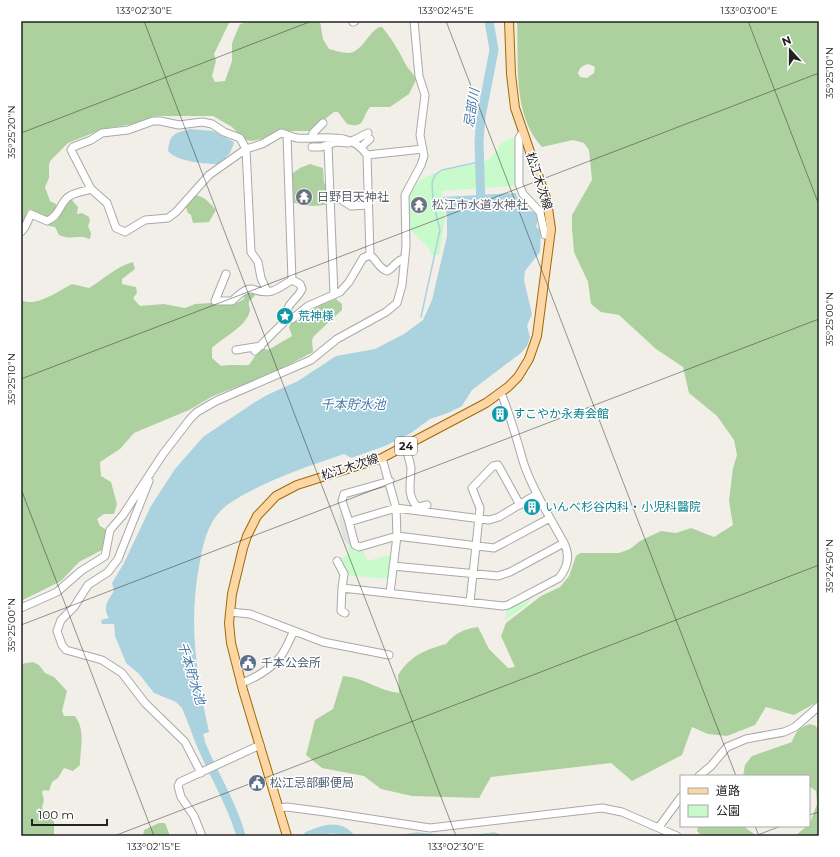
<svg xmlns="http://www.w3.org/2000/svg" width="840" height="857" font-family="Montserrat,'Noto Sans JP',sans-serif">
<style>
.forest{fill:#add19e;fill-rule:evenodd}
.park{fill:#c8facc}
.parking{fill:#e2e2e2}
.water{fill:#aad3df}
.lines{fill:none;stroke-linecap:round;stroke-linejoin:round}
.stream{stroke:#aad3df;stroke-width:1.5}
.river{stroke:#aad3df;stroke-width:9}
.minor-casing{stroke:#a9a9a9;stroke-width:9}
.major-casing{stroke:#a06b00;stroke-width:10}
.minor{stroke:#fff;stroke-width:7}
.major{stroke:#fcd6a4;stroke-width:8}
.ticks{fill:none;stroke:#222;stroke-width:1;stroke-opacity:0.45}
.labels{text-anchor:middle;stroke-width:3;stroke-linejoin:round;paint-order:stroke}
.shield{fill:#fff;stroke:#646464;stroke-width:1}
.shield-label{font-size:11px;font-weight:bold;fill:#222}
.street-label{font-size:12px;fill:#222;stroke:#fff}
.worship-label{font-size:12px;fill:#5b616d;stroke:#fff;text-anchor:start}
.culture-label{font-size:12px;fill:#0d838f;stroke:#fff;text-anchor:start}
.service-label{font-size:12px;fill:#4e5e75;stroke:#fff;text-anchor:start}
.water-label{font-size:13px;font-style:italic;fill:#4a7aab;stroke:#fff}
.neatline{fill:none;stroke:#222;stroke-width:1.5}
.ticks-label{font-size:10px;text-anchor:middle;fill:#222}
</style>
<rect width="100%" height="100%" fill="#f2efe9"/>
<path class="forest" d="M21 21H230L214 54 216 61 212 76 215 82 225 81 232 61V43L240 24 253 21H320L323 39 329 49C334 50 342 53 348 53 363 53 371 26 382 27 392 39 399 51 406 65 409 71 413 71 416 80L409 94 390 107H370C361 118 366 129 347 124L338 112H334L310 131H277L262 139 252 141 245 140 232 127 213 116H157L132 124 103 129 68 143 51 160 49 164V178L45 187 50 201 56 204 57 208 47 217 41 216 31 209 28 210 21 228Z
M517 21H819V701L794 715 766 707 755 725 727 736 708 734 692 727 682 755 632 781 611 763 491 777 479 798 412 796 381 789 364 776 322 768 306 755 315 720 333 709 343 676C363 677 379 691 399 693L398 675C411 655 425 650 446 644 455 633 464 629 478 627L489 649 508 668 515 667 501 636 506 623 541 596 560 587 569 576 576 556 580 553H619L630 549 640 541 661 531 676 533 691 528 714 537 733 525 729 501 733 468 737 455 734 440 717 416 689 393 683 367 656 349 619 315 601 312 591 304 588 282 574 252 572 229V215L592 180 589 150 584 143 573 140 542 147C512 115 519 63 517 21ZM589 64 595 67 594 73 587 78 580 77 578 73C580 67 583 65 589 64Z
M310 164 323 168 324 183 339 192 341 196 337 203C315 206 314 208 291 202L290 175 300 168Z
M195 195C204 196 210 203 216 210L209 222 193 223 191 215 188 213 185 205Z
M69 200H72L78 207 77 214 82 213 89 217 90 221 88 226 91 233 90 239C86 239 83 236 80 237 69 237 70 239 59 235L55 227 49 226V223L57 220Z
M133 262 135 269 122 279V284L136 287 137 293 133 298 140 306 164 304 185 308 195 304 211 303 218 305 237 303 244 299 245 294 252 292 254 293 255 296 249 301C248 305 250 307 250 310 248 326 222 338 212 348V358L221 366C231 364 239 366 249 365L257 353 262 348 268 350 292 336 289 327 291 323 320 305 336 299 342 304V310L314 336 312 340 313 352 273 373 213 396 189 410 134 433 120 449 100 462 101 476 111 482 117 504 114 514H104L97 519 100 526 107 530 105 543 102 550 79 562 61 581 21 601V300C36 308 58 291 72 284L89 288C104 279 117 266 133 262Z
M33 662 39 665 45 673 54 677 67 691 62 711 64 716H75C86 731 80 748 80 765L73 771 64 768 58 778 52 782 49 791 44 790 42 792 44 800 42 808 54 822V836H21V664Z
M810 724 816 726 819 732V836H795L807 826H809L817 804 816 791 809 786V776H743L745 765 752 756 792 742C795 732 800 727 810 724Z
M159 823H165L170 836H143L144 830Z
M698 826H743L757 836H702L697 831Z"/>
<path class="park" d="M516 137 518 164 515 186 442 191 445 219 439 255H431L429 248 408 228V194C412 190 416 184 421 180 430 173 454 168 465 166 472 165 481 165 486 161 501 152 493 142 516 137Z
M348 546H353L354 552 363 550 367 561 391 555 389 579 346 575 339 560 349 553Z
M533 595 527 605 505 620 507 608Z"/>
<path class="parking" d="M342 505 353 545H348L343 538 339 522Z"/>
<path class="water" d="M190 129 213 131 232 141 234 143 230 153 219 164C206 164 177 162 168 151 170 134 174 133 190 129Z
M516 193 520 205 524 209 536 213 538 219 536 227 541 230 540 252 525 271 524 280 532 314 527 326 530 337 527 346 521 353 472 390 462 406 448 413 430 419 411 433 385 446 351 458 344 454 338 456C303 468 257 484 227 505 209 519 204 540 200 561 188 621 196 673 209 732L203 734 205 740 196 743 182 708 176 702 154 693 139 674 126 663 115 636 114 624H102L101 620 109 618C102 608 108 600 114 591L112 583 124 563 151 506 175 469 203 437 252 404 267 395 298 381 336 356 375 349 404 334 423 320 432 300 447 236V217L443 197Z"/>
<g class="lines">
<path class="stream" d="M421 317 440 230 433 202 432 183 435 175 442 170 479 162
M399 836 417 833 444 836
M470 836 494 833 502 836"/>
<path class="river" d="M481 206 479 141 481 117 494 50 489 21
M196 731C208 767 231 799 241 836
M308 836C322 830 337 824 349 836"/>
<g class="minor-casing">
<path id="minor" d="M353 22 355 21
M522 133 519 138V184L523 194 540 212 545 235
M287 135 292 280
M312 138 313 133 323 123
M328 145 334 295
M312 147H321L336 142 348 143 368 133
M361 147 370 139
M91 189 71 150 73 147 91 140 102 133 128 130 153 121H160L179 125 202 122 212 124 224 132 240 138 246 149 262 144 281 133C286 134 292 137 297 138 322 140 350 130 367 155
M334 199H340L351 206 368 205
M21 232 25 227 31 214 47 221C59 216 59 206 67 198 73 192 83 192 91 189L107 203 116 228 125 232 145 220 168 218 176 212 209 175 246 149 251 252 258 262 261 278 267 291
M370 255 367 155 423 149
M370 255C377 260 379 269 387 271 394 268 397 259 404 259
M226 274 215 301H232C256 278 251 296 272 291 279 289 286 283 292 280L300 284 302 289C298 299 285 304 287 316L292 319 308 306 340 292 349 282 363 258 370 255
M236 350 261 346
M255 351 288 318
M501 393C511 417 516 437 523 461 529 481 540 500 550 518L494 548 397 536 359 547 355 545 349 522 396 508 489 520 499 517 537 494
M405 446C407 453 410 461 411 468 411 481 406 497 418 507L427 505
M382 458 396 508 397 536 390 593
M149 481 118 559 108 572 88 585 74 607 61 620 57 631 62 645 66 650 102 660 122 673 145 703 185 742 201 773
M349 522 342 501 344 494 390 481
M337 561 344 574 342 588 503 606 508 605 559 578C568 567 570 555 564 543
M393 566 498 576 510 572 564 543 550 518
M342 588 341 611 345 613
M470 602 480 508 472 488 493 466 498 465 520 505
M21 608 57 592 81 571 105 556 110 530 123 515 163 454 190 419 197 412 216 401 311 360 337 339 386 312 397 303 402 285 406 246 405 195 421 165 424 156 420 135 425 95 419 76 414 21
M230 612 250 614 323 642 389 655
M241 683C254 679 272 668 280 657 286 650 289 640 294 631
M699 776 711 766 727 747 746 739 784 732 795 727 819 706
M279 808 287 807 325 812 430 828 602 808 622 812 677 836
M659 827 681 797
M202 836 194 816 181 797 178 786 180 782 260 745"/>
</g>
<g class="major-casing">
<path id="major" d="M287 836 243 690 231 643 229 623 232 594 243 548 247 536 257 516 276 496 297 485 382 458 486 403 508 387 518 377 529 359 537 336 551 229 547 201 515 108 511 74 509 21"/>
</g>
<use href="#minor" class="minor"/>
<use href="#major" class="major"/>
</g>
<path class="ticks" d="M144 21 456 836M446 21 736 776M748 21 819 205M21 133 312 21M21 379 819 73M21 489 154 836M21 625 819 319M809 815 819 812M755 826 759 836M114 836 819 565M755 836 781 826"/>
<defs>
<g id="temple-disc" transform="scale(0.9)"><circle r="9.5" fill="#6b7280" stroke="#fff"/><path d="M0-6L5-2H3V0L6.5 2.5H4V6H1.5V3h-3V6H-4V2.5H-6.5L-3 0V-2H-5Z" fill="#fff"/></g>
<g id="sight-disc" transform="scale(0.9)"><circle r="9.5" fill="#0f9aa8" stroke="#fff"/><path d="M0-6L1.8-2.2L6-1.7L2.9 1.2L3.7 5.4L0 3.3L-3.7 5.4L-2.9 1.2L-6-1.7L-1.8-2.2Z" fill="#fff"/></g>
<g id="building-disc" transform="scale(0.9)"><circle r="9.5" fill="#0f9aa8" stroke="#fff"/><path d="M-4-6H4V6H1V3H-1V6H-4ZM-2.5-4.3h1.7v1.8h-1.7ZM.8-4.3h1.7v1.8H.8ZM-2.5-1h1.7V.8h-1.7ZM.8-1h1.7V.8H.8Z" fill="#fff"/></g>
<g id="civic-disc" transform="scale(0.9)"><circle r="9.5" fill="#5c6f8a" stroke="#fff"/><path d="M-.6-6.5H3V-4.5H.6V-3L4-1V1h2V6H-6V1h2V-1L-.6-3ZM-1.2 2.5V6h2.4V2.5Z" fill="#fff"/></g>
</defs>
<g fill-rule="evenodd">
<use href="#temple-disc" x="304" y="197"/>
<use href="#temple-disc" x="419" y="205"/>
<use href="#sight-disc" x="285" y="316"/>
<use href="#building-disc" x="500" y="414"/>
<use href="#building-disc" x="532" y="507"/>
<use href="#civic-disc" x="248" y="663"/>
<use href="#civic-disc" x="257" y="783"/>
</g>
<g class="labels">
<rect class="shield" x="395" y="437" width="22" height="18" rx="3"/>
<g class="shield-label">
<text x="406" y="450">24</text>
</g>
<g class="street-label">
<text transform="translate(539 181) rotate(72)" y="4">松江木次線</text>
<text transform="translate(350 467) rotate(-18)" y="4">松江木次線</text>
</g>
<g class="worship-label">
<text x="317" y="201">日野目天神社</text>
<text x="432" y="209">松江市水道水神社</text>
</g>
<g class="culture-label">
<text x="298" y="320">荒神様</text>
<text x="513" y="418">すこやか永寿会館</text>
<text x="545" y="511">いんべ杉谷内科・小児科醫院</text>
</g>
<g class="service-label">
<text x="261" y="667">千本公会所</text>
<text x="270" y="787">松江忌部郵便局</text>
</g>
<g class="water-label">
<text transform="translate(471 108) rotate(-81)" y="5">忌部川</text>
<text x="353" y="409">千本貯水池</text>
<text transform="translate(192 673) rotate(73)" y="5">千本貯水池</text>
</g>
</g>
<rect width="840" height="857" fill="none" stroke="#ffffff" stroke-width="44"/>
<rect x="680" y="775" width="130" height="52" fill="#ffffff" stroke="#a7a7a7"/>
<rect x="688" y="788" width="20" height="6" fill="#fcd6a4" stroke="#a7a7a7"/>
<text x="716" y="795" font-size="12" fill="#222222">道路</text>
<rect x="688" y="805" width="20" height="12" fill="#c8facc" stroke="#a7a7a7"/>
<text x="716" y="815" font-size="12" fill="#222222">公園</text>
<g transform="translate(790 50) rotate(339)" stroke="#ffffff" stroke-width="3" paint-order="stroke">
<path d="M0-3L7 15L0 10L-7 15Z" fill="#222222"/>
<text y="-6" font-size="11" font-weight="bold" text-anchor="middle" fill="#222222">N</text>
</g>
<path d="M32 819v6h75v-6" fill="none" stroke="#222222" stroke-width="2"/>
<text x="38" y="819" font-size="12" fill="#222222" stroke="#ffffff" stroke-width="3" paint-order="stroke">100 m</text>
<rect x="22" y="22" width="796" height="813" class="neatline"/>
<g class="ticks-label">
<text x="144" y="14">133°02'30"E</text>
<text x="446" y="14">133°02'45"E</text>
<text x="749" y="14">133°03'00"E</text>
<text transform="translate(829 73) rotate(-90)" y="4">35°25'10"N</text>
<text transform="translate(11 132) rotate(-90)" y="4">35°25'20"N</text>
<text transform="translate(829 319) rotate(-90)" y="4">35°25'00"N</text>
<text transform="translate(11 379) rotate(-90)" y="4">35°25'10"N</text>
<text transform="translate(829 566) rotate(-90)" y="4">35°24'50"N</text>
<text transform="translate(11 625) rotate(-90)" y="4">35°25'00"N</text>
<text x="154" y="850">133°02'15"E</text>
<text x="456" y="850">133°02'30"E</text>
</g>
</svg>
